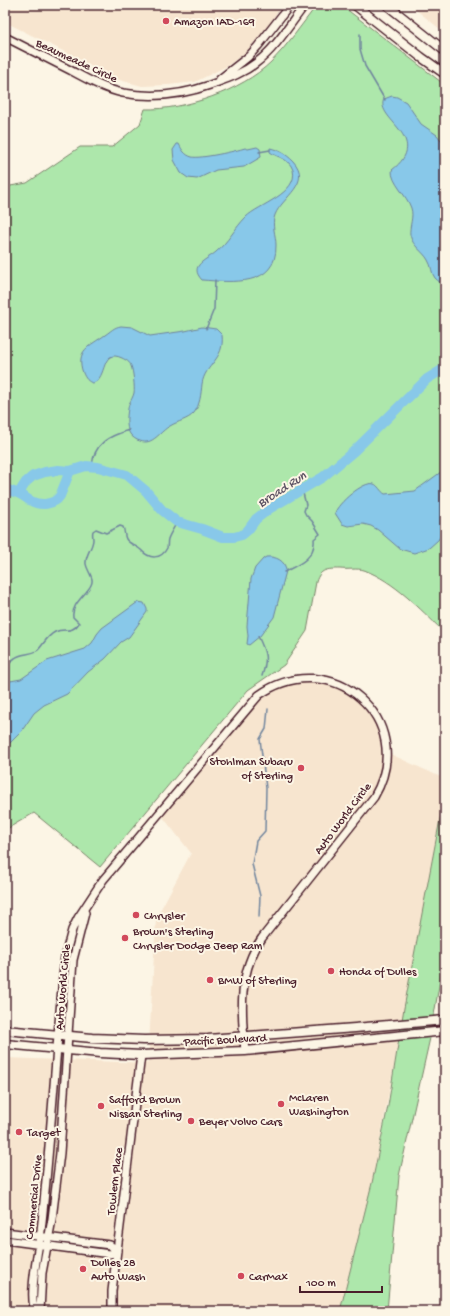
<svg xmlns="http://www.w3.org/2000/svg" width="450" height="1316" font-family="'Gochi Hand',sans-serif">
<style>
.built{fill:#f7e5cf}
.green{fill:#ade7ab;stroke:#7c836b}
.water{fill:#88c8e9;stroke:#6f849d}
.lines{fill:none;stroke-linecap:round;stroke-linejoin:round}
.stream{stroke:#6f849d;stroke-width:1.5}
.river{stroke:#88c8e9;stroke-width:10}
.minor-casing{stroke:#4a1f2b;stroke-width:10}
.major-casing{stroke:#4a1f2b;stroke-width:11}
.minor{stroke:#fcf5e5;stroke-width:7}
.major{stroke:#fcf5e5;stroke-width:8}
.poi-dot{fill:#d1495b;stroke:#fcf5e5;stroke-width:1.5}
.labels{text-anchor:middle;stroke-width:4;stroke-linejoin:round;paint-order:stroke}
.poi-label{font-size:12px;fill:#4a1f2b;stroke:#fcf5e5;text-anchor:start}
.street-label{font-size:12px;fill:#4a1f2b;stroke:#fcf5e5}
.water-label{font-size:13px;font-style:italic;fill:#5d5264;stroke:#fcf5e5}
</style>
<rect width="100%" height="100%" fill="#fcf5e5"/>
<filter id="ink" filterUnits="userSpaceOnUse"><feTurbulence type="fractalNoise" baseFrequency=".025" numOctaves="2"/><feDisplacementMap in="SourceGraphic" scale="8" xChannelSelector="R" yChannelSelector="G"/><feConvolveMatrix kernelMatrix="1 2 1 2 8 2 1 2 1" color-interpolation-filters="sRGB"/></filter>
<g filter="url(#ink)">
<path class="built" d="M5 5H282L268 26 246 52 227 66 195 82 168 85 142 86 112 78 69 54 5 22Z
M410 5H445V33Z
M294 679 327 680 358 696 380 725 386 752 445 779V794L372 1183 340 1311H5V1058L148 1063 156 918 191 853 159 812 253 702Z"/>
<path class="green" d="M317 5H341L445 85V629L442 630C420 609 394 581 364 570 358 568 347 570 340 569 327 569 320 569 316 582L307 631 284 665 248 690 100 867 34 813 5 830V187L27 183 80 147H112L140 124 145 109C185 110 241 91 271 62 288 45 302 24 317 5Z
M445 793V951L430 1038 399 1176 387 1311H340L372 1183 388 1106 404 1008Z"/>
<path class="water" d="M392 96 397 97 406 102 421 124 437 135 445 145V285C441 283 438 281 435 278 431 273 432 266 428 260 423 251 413 247 410 235 409 226 414 217 411 208 407 195 391 183 392 170 433 138 374 119 384 99Z
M177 144H179C182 150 185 155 192 157 200 159 236 151 245 148L248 149 257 147 260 149 261 157 244 167 216 170 197 179 188 178 181 173 174 160 173 150Z
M270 148C279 150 286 154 293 161 313 183 282 197 275 215 271 225 276 235 276 245 277 288 231 282 202 280 188 265 207 260 216 252 228 242 235 228 246 217 258 205 299 193 293 170 289 158 278 158 270 152Z
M121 326 132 327 150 336 185 331 202 327 216 329 222 335C225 360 205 364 202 384 201 394 200 405 194 413 188 420 178 421 170 426 160 431 153 446 140 441 136 440 132 437 130 434 125 427 127 412 129 404 131 400 133 397 134 393 135 388 133 370 131 366 130 362 126 360 122 358 100 348 108 378 93 383 88 382 85 378 83 373 75 350 90 346 105 335 111 331 114 327 121 326Z
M445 467V529L438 540 429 548 414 553 400 549 378 530 371 526 363 524 348 526 342 524 335 513C337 504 364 480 374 484 378 485 381 492 385 494L415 491 441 472Z
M266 557C276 556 286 561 286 571L274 617 260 636 249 645 247 644 248 636 247 626 251 579 255 568 263 559Z
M138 602 144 603 147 609V612L129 637 121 642 105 659 88 672 67 694 44 705 34 713 21 732 9 744 5 753V682L21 679 47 661 85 649 92 643 97 634 102 628Z"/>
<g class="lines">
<path class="stream" d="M360 34V49L365 66 385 100
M259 152 270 150
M206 329 214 309 215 280
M92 466C94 443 109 436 129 430
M284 572C298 565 316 558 314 539L320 534 312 521 306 515 304 511 306 505 302 489
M258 636C266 653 268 658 262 676
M5 669C9 666 10 661 15 658 21 653 32 655 38 650 44 644 46 637 55 632 65 627 71 635 79 623L73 617C71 604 86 595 91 585 95 578 87 571 86 564 85 555 92 549 93 540 93 536 92 534 93 531L96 529 106 533 120 526 123 527C125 531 124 535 126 539 129 544 137 546 141 550 149 559 161 560 167 548 168 545 167 542 168 539 170 533 174 528 177 522
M259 917 260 896 252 864 256 841 265 831 266 788 260 739 266 729 268 709"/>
<path class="river" d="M5 489C10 491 15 492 20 494 24 496 27 499 31 501 40 506 54 505 60 496L70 471
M19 493 26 482 33 476 45 472 58 470 70 471 86 466 98 467 127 475 146 491 162 510 177 522 202 529 223 537H234L242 535 248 530 256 519 269 509 323 477 354 451 427 379 445 368"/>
<g class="minor-casing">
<path id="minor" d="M5 37C27 48 48 59 70 70 87 79 104 89 123 93 152 98 182 95 210 85 226 79 242 74 256 63 276 48 290 24 305 5
M220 79 248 57 258 46 290 5
M5 1232 110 1245 117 1251 110 1254 5 1240
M36 1311C27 1301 39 1246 41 1231 51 1139 56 1047 65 956L72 930 78 918 103 880 259 695C331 644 419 720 374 797L262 938C238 972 241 1011 245 1051
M40 1311 42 1273 52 1219 60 1153 73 960 85 913
M112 1311V1291L114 1275 141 1055"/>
</g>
<g class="major-casing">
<path id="major" d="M355 5 421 57 445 74
M387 5 445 51
M5 1030 92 1038 144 1040 208 1039 355 1028 445 1020
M5 1044 100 1053 141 1055 245 1051 445 1031"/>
</g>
<use href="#minor" class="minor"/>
<use href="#major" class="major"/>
</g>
</g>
<g class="poi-dot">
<circle cx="166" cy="21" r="4"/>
<circle cx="301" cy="768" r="4"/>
<circle cx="136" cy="915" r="4"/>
<circle cx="125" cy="938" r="4"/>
<circle cx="331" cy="971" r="4"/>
<circle cx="210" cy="980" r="4"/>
<circle cx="281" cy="1104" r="4"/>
<circle cx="101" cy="1106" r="4"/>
<circle cx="191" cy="1121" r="4"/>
<circle cx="19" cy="1132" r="4"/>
<circle cx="83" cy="1269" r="4"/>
<circle cx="241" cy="1276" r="4"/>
</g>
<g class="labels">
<g class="poi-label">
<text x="174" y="25">Amazon IAD-169</text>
<text x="293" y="765" text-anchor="end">Stohlman Subaru<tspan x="293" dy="14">of Sterling</tspan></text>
<text x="144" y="919">Chrysler</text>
<text x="133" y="935">Brown's Sterling<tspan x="133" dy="14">Chrysler Dodge Jeep Ram</tspan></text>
<text x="339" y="975">Honda of Dulles</text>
<text x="218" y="984">BMW of Sterling</text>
<text x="289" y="1101">McLaren<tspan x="289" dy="14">Washington</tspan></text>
<text x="109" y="1103">Safford Brown<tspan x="109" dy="14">Nissan Sterling</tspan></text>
<text x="199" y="1125">Beyer Volvo Cars</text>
<text x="27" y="1136">Target</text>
<text x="91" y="1266">Dulles 28<tspan x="91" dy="14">Auto Wash</tspan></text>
<text x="249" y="1280">CarMax</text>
</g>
<g class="street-label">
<text transform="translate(77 60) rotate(25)" y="4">Beaumeade Circle</text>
<text transform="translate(342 818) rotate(-53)" y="4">Auto World Circle</text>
<text transform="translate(62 987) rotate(-85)" y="4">Auto World Circle</text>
<text transform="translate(225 1039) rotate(-3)" y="4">Pacific Boulevard</text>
<text transform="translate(114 1181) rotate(-83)" y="4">Towlern Place</text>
<text transform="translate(33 1197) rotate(-84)" y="4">Commercial Drive</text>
</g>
<g class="water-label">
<text transform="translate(281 488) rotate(-33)" y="5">Broad Run</text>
</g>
</g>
<rect width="450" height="1316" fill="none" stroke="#fcf5e5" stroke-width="20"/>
<rect x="10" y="10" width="430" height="1296" fill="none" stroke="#4a1f2b" stroke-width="1.5" filter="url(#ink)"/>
<path d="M300 1286v6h82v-6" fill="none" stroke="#4a1f2b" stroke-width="2"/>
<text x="306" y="1286" font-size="12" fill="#4a1f2b" stroke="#fcf5e5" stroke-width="3" paint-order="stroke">100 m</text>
</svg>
